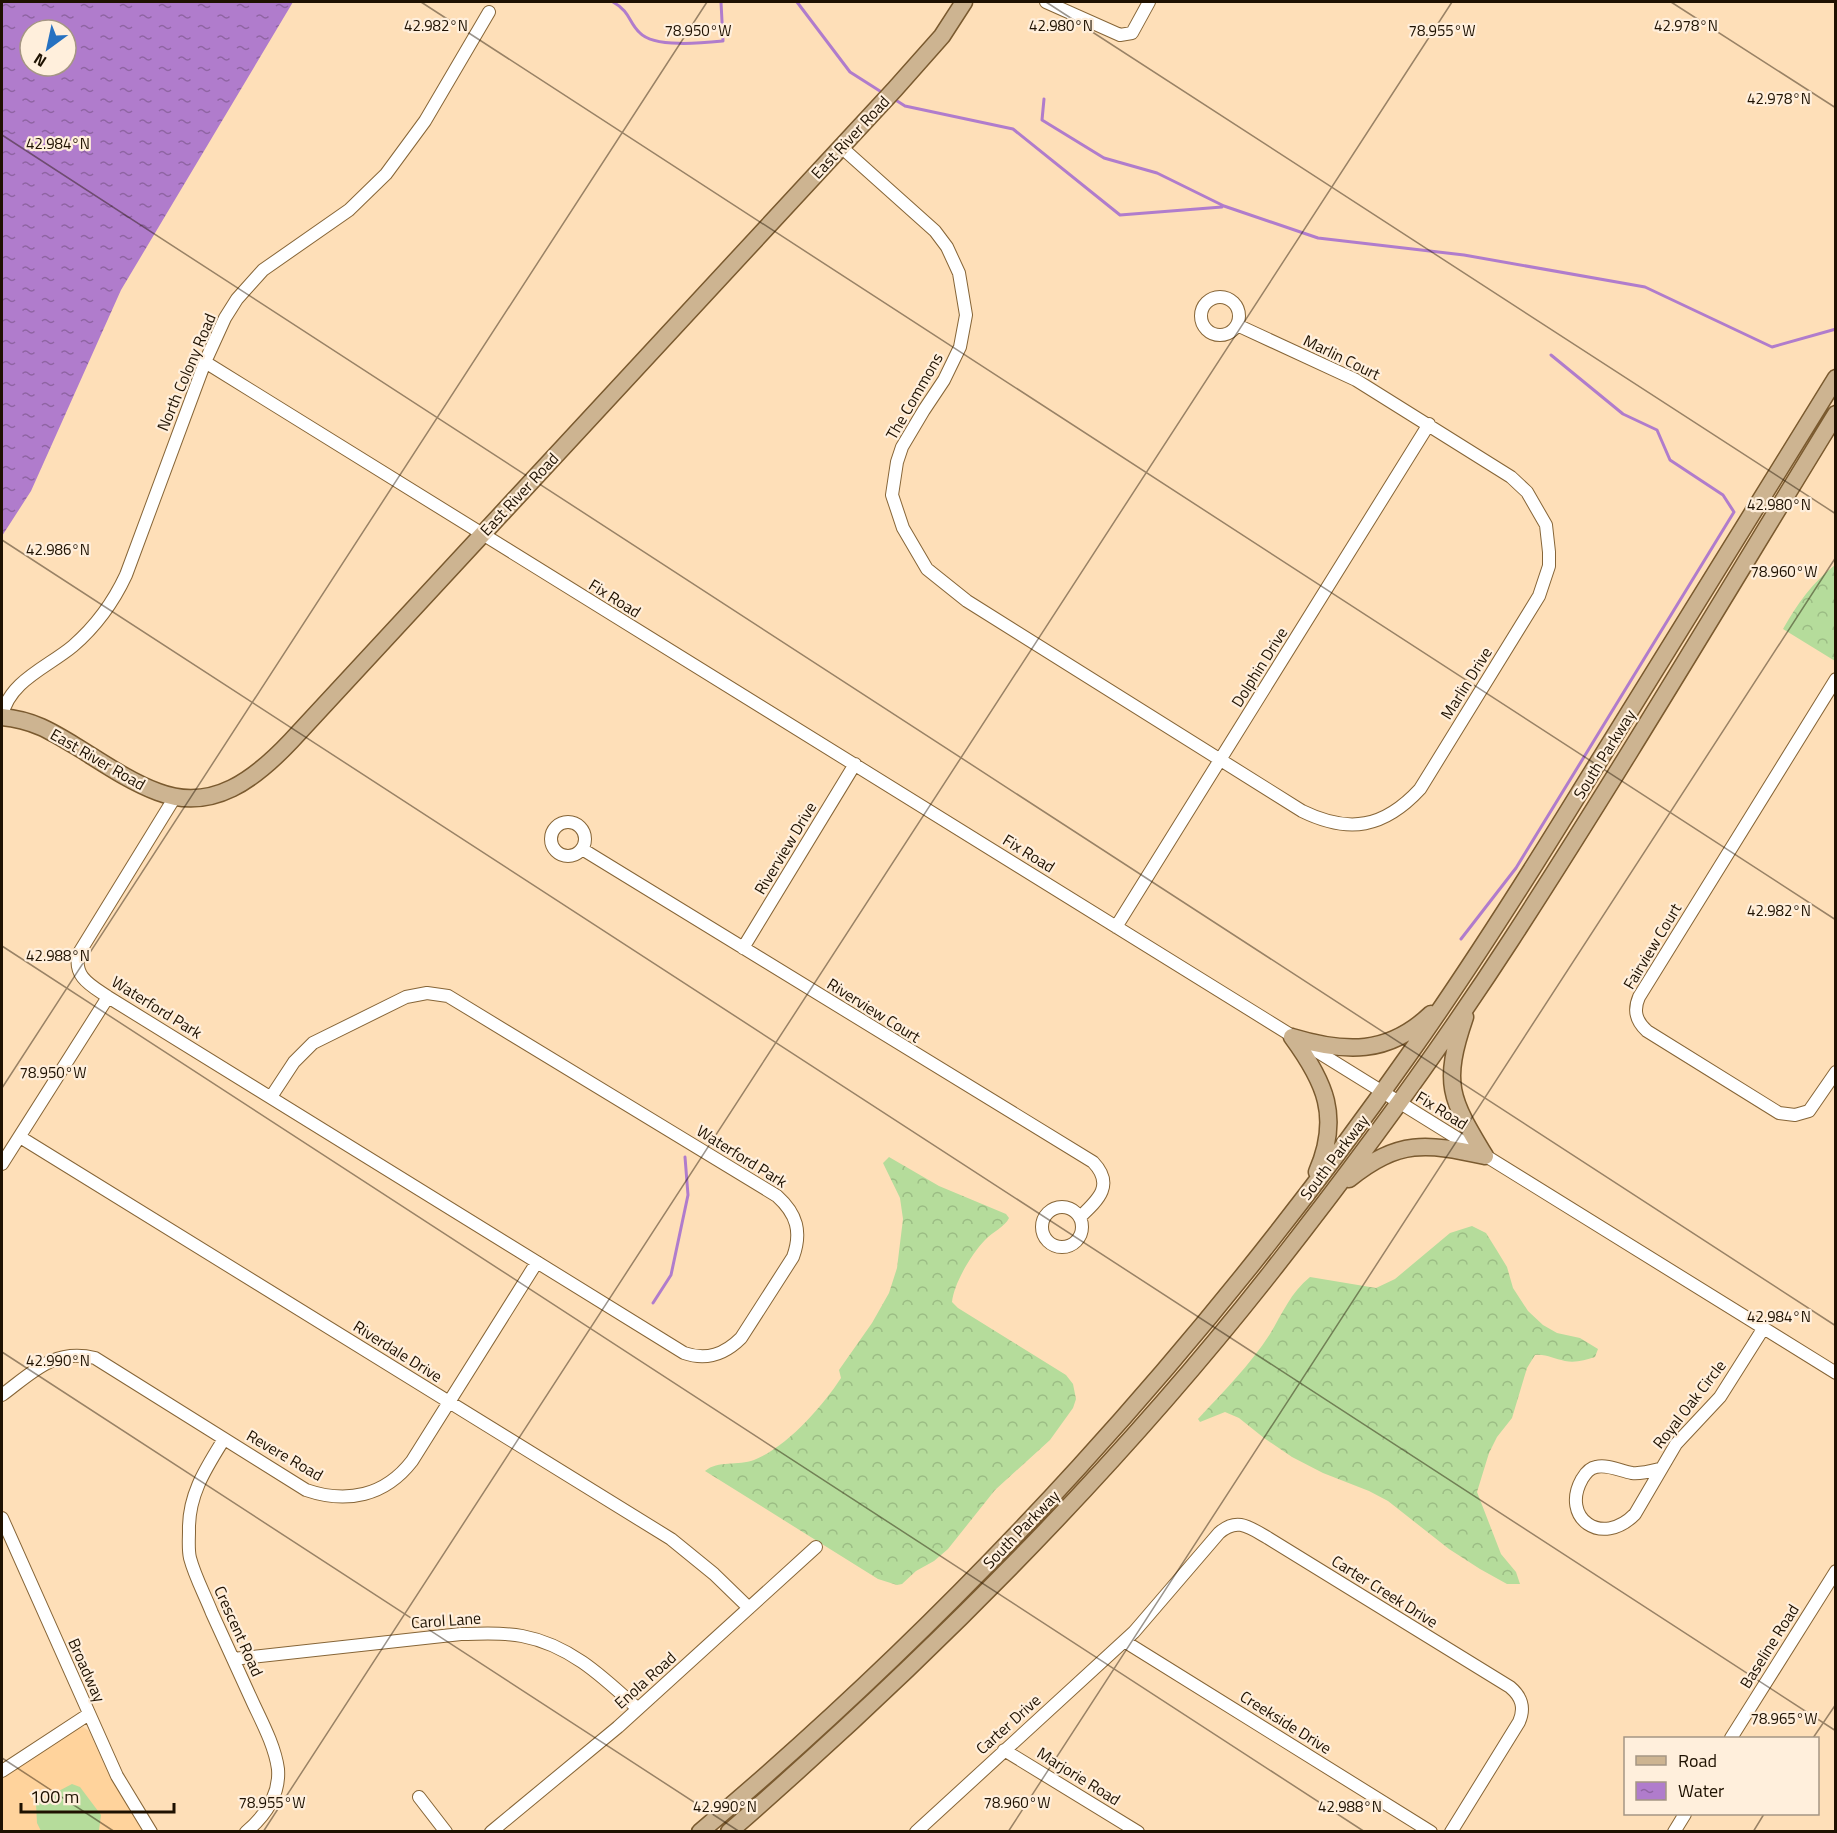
<svg xmlns="http://www.w3.org/2000/svg" width="1837" height="1833" font-family="'Titillium Web',sans-serif">
<style>
.built{fill:#ffd39c}
.grass{fill:#b5dc9b}
.forest{fill:url(#forest-crowns)}
.water{fill:url(#water-ripples);fill-rule:evenodd}
.lines{fill:none;stroke-linecap:round;stroke-linejoin:round}
.stream{stroke:#b07ccc;stroke-width:3}
.minor-casing{stroke:#866537;stroke-width:14}
.major-casing{stroke:#7a5a2f;stroke-width:19}
.minor{stroke:#fff;stroke-width:12}
.major{stroke:#cdb491;stroke-width:16}
.ticks{fill:none;stroke:#1e1101;stroke-width:1.5;stroke-opacity:0.45}
.labels{text-anchor:middle;stroke-width:4.5;stroke-linejoin:round;paint-order:stroke}
.street-label{font-size:16px;fill:#1e1101;stroke:#ffefdc}
.ticks-label{font-size:15px;text-anchor:middle;fill:#1e1101;stroke:#ffefdc;stroke-width:4.5;stroke-linejoin:round;paint-order:stroke}
</style>
<defs>
<pattern id="forest-crowns" width="20" height="18" patternUnits="userSpaceOnUse" patternTransform="scale(1.5)"><rect width="20" height="18" fill="#b5dc9b"/><path d="M2 6a3 3 0 1 1 6 0M12 15a3 3 0 1 1 6 0" fill="none" stroke="#9bbc84"/></pattern>
<pattern id="water-ripples" width="26" height="14" patternUnits="userSpaceOnUse" patternTransform="scale(1.5)"><rect width="26" height="14" fill="#b07ccc"/><path d="M2 4q2-2 4 0t4 0M15 11q2-2 4 0t4 0" fill="none" stroke="#8f64a3"/></pattern>
</defs>
<rect width="100%" height="100%" fill="#fedfb8"/>
<path class="built" d="M83 1727 89 1731 108 1773 143 1831 2 1832V1779L79 1728Z"/>
<path class="grass" d="M72 1784 80 1787 101 1815 99 1830 97 1832 41 1831 37 1823 36 1803Z"/>
<path class="forest" d="M1835 565V661L1783 629C1798 603 1812 583 1835 565Z
M889 1157 939 1186 1006 1214 1009 1218C1005 1227 992 1232 985 1240 972 1253 954 1283 952 1302L958 1308 1066 1375 1073 1384 1076 1399 1073 1408 1050 1440 995 1490 948 1549 934 1561 916 1571 902 1584 897 1585 878 1579 705 1471C718 1460 738 1466 754 1460 787 1447 822 1407 841 1378L839 1370 872 1323 889 1293 897 1268 903 1219 900 1198 883 1163Z
M1472 1226 1486 1233 1496 1249 1507 1267 1513 1288 1528 1311 1543 1325 1557 1333 1580 1338 1598 1349 1595 1357C1585 1360 1576 1363 1565 1361 1554 1359 1547 1354 1535 1355L1527 1368 1512 1418 1497 1437 1489 1453 1477 1492 1501 1554 1516 1572 1520 1584H1507L1480 1569 1449 1549 1388 1501 1369 1491 1323 1473 1292 1457 1264 1438 1239 1418 1225 1412 1200 1422 1198 1419C1223 1392 1250 1365 1270 1334 1282 1314 1291 1292 1310 1277L1376 1288 1395 1279 1450 1233Z"/>
<path class="water" d="M2 2H293L121 290 31 491 2 536ZM30 30H66V66H30Z"/>
<g class="lines">
<path class="stream" d="M613 2C631 12 628 22 640 33 654 48 703 43 723 41L721 2
M797 2 850 72 883 93
M894 99 905 106 1013 129 1120 215 1222 207
M1044 99 1042 120 1104 158 1157 173 1224 206 1318 238 1464 255 1645 287 1772 347 1836 329
M1461 939 1516 868 1734 512 1723 495 1670 460 1657 430 1623 414 1551 355
M653 1303 671 1275 688 1195 685 1157"/>
<g class="minor-casing">
<path id="minor" d="M1046 2 1120 35 1132 33 1149 2
M840 146 935 231 947 247 959 273 966 315 960 347 944 380 924 410 902 447 897 462 892 495 903 528 927 569 967 601 1302 811C1349 834 1384 828 1420 789L1539 596 1549 566V552L1546 525 1527 492 1511 477 1356 380 1237 325
M1201 316a19 19 0 1 1 38 0a19 19 0 1 1-38 0Z
M205 362 1836 1373
M1836 679 1639 997C1633 1011 1636 1021 1647 1031L1779 1113 1795 1115 1809 1111 1836 1072
M2 716C9 681 48 667 73 646 96 626 113 603 126 575L205 362 225 318 237 299 263 270 349 210 386 174 425 121 489 12
M175 797 79 953C72 977 92 986 108 997L684 1353C707 1361 725 1354 741 1338L793 1257C802 1232 797 1214 777 1196L448 996 427 993 406 997 313 1043 294 1062 271 1097
M551 839a17 17 0 1 1 34 0a17 17 0 1 1-34 0Z
M582 849 1093 1162C1115 1185 1098 1200 1080 1217
M1116 927 1429 424
M743 948 855 764
M20 1137 671 1539 714 1574 749 1608
M2 1164 108 997
M1042 1227a20 20 0 1 1 40 0a20 20 0 1 1-40 0Z
M2 1395C33 1372 54 1348 95 1358L306 1490C347 1504 385 1496 412 1461L537 1262
M224 1439C206 1468 188 1495 189 1531 189 1539 188 1550 190 1558 195 1577 205 1595 212 1613 226 1644 240 1674 254 1705 263 1724 275 1747 278 1769 280 1795 265 1816 246 1832
M1660 1469C1652 1471 1641 1474 1632 1473 1621 1471 1607 1464 1596 1467 1589 1468 1585 1474 1582 1479 1560 1518 1602 1548 1635 1514L1676 1444 1720 1397 1763 1329
M2 1518 117 1776 151 1832
M1124 1641 1431 1832
M233 1659 461 1634C481 1634 502 1632 522 1636 570 1645 603 1677 638 1709
M1731 1738 1836 1571
M1004 1750 1138 1832
M2 1771 89 1714
M419 1797 446 1832
M491 1832 618 1727 816 1547
M916 1832 1134 1632 1219 1533C1237 1517 1249 1527 1268 1538L1510 1687C1522 1697 1525 1708 1519 1722L1451 1832
M1674 1832 1685 1814"/>
</g>
<g class="major-casing">
<path id="major" d="M2 717C35 720 54 733 82 750 106 765 131 782 158 792 213 813 256 778 291 741L895 89 942 36 964 2
M1465 1017C1442 1084 1450 1098 1485 1156
M1292 1037C1345 1053 1388 1055 1431 1014
M1292 1037C1325 1082 1341 1117 1317 1172
M1349 1179C1399 1139 1426 1143 1485 1156
M700 1832C968 1606 1207 1343 1408 1056 1471 967 1529 875 1586 782 1670 648 1753 513 1836 378
M729 1832C925 1661 1111 1476 1272 1271 1356 1164 1437 1054 1511 940 1623 767 1728 590 1836 414"/>
</g>
<use href="#minor" class="minor"/>
<use href="#major" class="major"/>
</g>
<path class="ticks" d="M421 2 1836 920M1046 2 1836 514M1671 2 1836 108M2 135 1836 1326M2 540 1836 1731M2 946 1365 1832M2 1088 707 2M2 1352 740 1832M1813 1738 1836 1704M2 1758 115 1832M263 1832 1452 2M1008 1832 1836 557M1753 1832 1764 1814"/>
<g class="labels">
<g class="street-label">
<text transform="translate(850 137) rotate(-47)" y="6">East River Road</text>
<text transform="translate(1342 357) rotate(26)" y="6">Marlin Court</text>
<text transform="translate(186 372) rotate(-67)" y="6">North Colony Road</text>
<text transform="translate(914 396) rotate(-60)" y="6">The Commons</text>
<text transform="translate(519 494) rotate(-47)" y="6">East River Road</text>
<text transform="translate(615 598) rotate(32)" y="6">Fix Road</text>
<text transform="translate(1259 667) rotate(-58)" y="6">Dolphin Drive</text>
<text transform="translate(1466 683) rotate(-58)" y="6">Marlin Drive</text>
<text transform="translate(1604 754) rotate(-58)" y="6">South Parkway</text>
<text transform="translate(98 759) rotate(30)" y="6">East River Road</text>
<text transform="translate(785 848) rotate(-59)" y="6">Riverview Drive</text>
<text transform="translate(1029 853) rotate(32)" y="6">Fix Road</text>
<text transform="translate(1652 946) rotate(-59)" y="6">Fairview Court</text>
<text transform="translate(157 1007) rotate(32)" y="6">Waterford Park</text>
<text transform="translate(874 1010) rotate(32)" y="6">Riverview Court</text>
<text transform="translate(1442 1110) rotate(32)" y="6">Fix Road</text>
<text transform="translate(742 1156) rotate(32)" y="6">Waterford Park</text>
<text transform="translate(1334 1157) rotate(-53)" y="6">South Parkway</text>
<text transform="translate(398 1351) rotate(32)" y="6">Riverdale Drive</text>
<text transform="translate(1689 1404) rotate(-52)" y="6">Royal Oak Circle</text>
<text transform="translate(285 1455) rotate(30)" y="6">Revere Road</text>
<text transform="translate(1021 1529) rotate(-46)" y="6">South Parkway</text>
<text transform="translate(1385 1591) rotate(32)" y="6">Carter Creek Drive</text>
<text transform="translate(446 1620) rotate(-4)" y="6">Carol Lane</text>
<text transform="translate(239 1631) rotate(66)" y="6">Crescent Road</text>
<text transform="translate(1769 1646) rotate(-58)" y="6">Baseline Road</text>
<text transform="translate(87 1670) rotate(66)" y="6">Broadway</text>
<text transform="translate(645 1680) rotate(-42)" y="6">Enola Road</text>
<text transform="translate(1286 1722) rotate(32)" y="6">Creekside Drive</text>
<text transform="translate(1008 1724) rotate(-42)" y="6">Carter Drive</text>
<text transform="translate(1079 1776) rotate(32)" y="6">Marjorie Road</text>
</g>
</g>
<g class="ticks-label">
<text x="436" y="31">42.982°N</text>
<text x="1061" y="31">42.980°N</text>
<text x="1686" y="31">42.978°N</text>
<text x="698" y="36">78.950°W</text>
<text x="1442" y="36">78.955°W</text>
<text x="1779" y="104">42.978°N</text>
<text x="58" y="149">42.984°N</text>
<text x="1779" y="510">42.980°N</text>
<text x="58" y="555">42.986°N</text>
<text x="1784" y="577">78.960°W</text>
<text x="1779" y="916">42.982°N</text>
<text x="58" y="961">42.988°N</text>
<text x="53" y="1078">78.950°W</text>
<text x="1779" y="1322">42.984°N</text>
<text x="58" y="1366">42.990°N</text>
<text x="1784" y="1724">78.965°W</text>
<text x="272" y="1808">78.955°W</text>
<text x="1017" y="1808">78.960°W</text>
<text x="725" y="1812">42.990°N</text>
<text x="1350" y="1812">42.988°N</text>
</g>
<rect width="1837" height="1833" fill="none" stroke="#1e1101" stroke-width="6"/>
<rect x="1624" y="1737" width="195" height="78" fill="#ffefdc" stroke="#a59684" stroke-width="1.5"/>
<rect x="1636" y="1756" width="30" height="9" fill="#cdb491" stroke="#a59684" stroke-width="1.5"/>
<text x="1678" y="1767" font-size="18" fill="#1e1101">Road</text>
<rect x="1636" y="1782" width="30" height="18" fill="url(#water-ripples)" stroke="#a59684" stroke-width="1.5"/>
<text x="1678" y="1797" font-size="18" fill="#1e1101">Water</text>
<g transform="translate(48 48) rotate(213)"><circle r="28" fill="#ffefdc" stroke="#a59684" stroke-width="1.5"/>
<path d="M0-4.5L10 22L0 15L-10 22Z" fill="#2671c1"/>
<text y="-9" font-size="16" font-weight="bold" text-anchor="middle" fill="#1e1101">N</text>
</g>
<path d="M21 1803v9h153v-9" fill="none" stroke="#1e1101" stroke-width="3"/>
<text x="30" y="1803" font-size="18" fill="#1e1101" stroke="#ffefdc" stroke-width="4.5" paint-order="stroke">100 m</text>
</svg>
